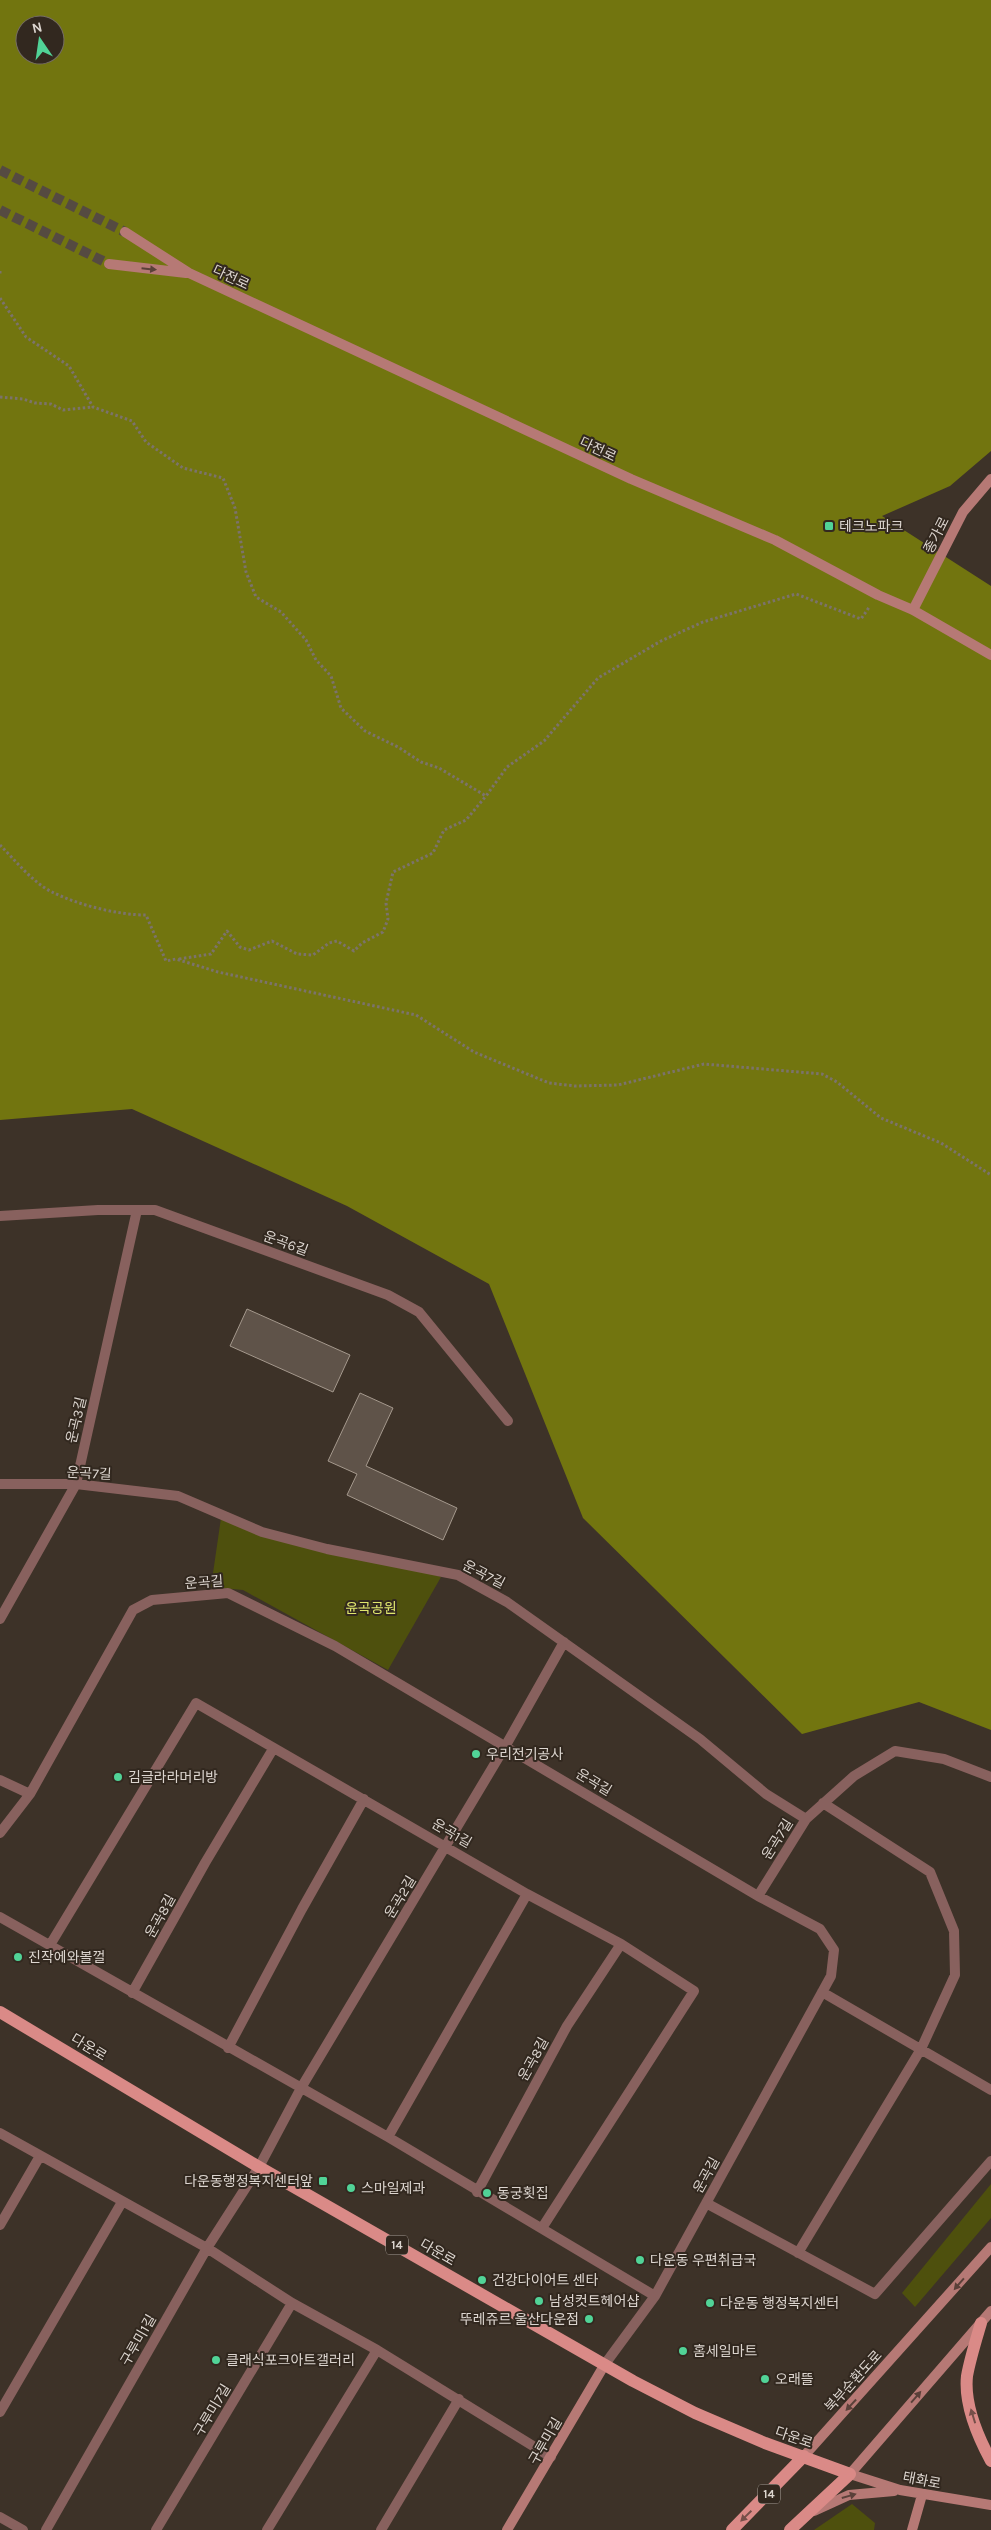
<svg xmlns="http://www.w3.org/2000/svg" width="991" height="2530" font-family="Karla,'Noto Sans KR',sans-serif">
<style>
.green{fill:#4e500d}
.forest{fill:#72750f;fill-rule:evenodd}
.building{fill:#5f5349;stroke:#a5998d}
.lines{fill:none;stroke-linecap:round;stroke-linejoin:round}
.secondary-tunnel{stroke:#554a41;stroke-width:10;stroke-dasharray:10 5;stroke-linecap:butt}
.path{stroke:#7c736b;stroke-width:3;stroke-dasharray:2.5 2.5;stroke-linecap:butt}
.street{stroke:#88615e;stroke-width:10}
.secondary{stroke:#b67975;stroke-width:10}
.primary{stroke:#da8a87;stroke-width:12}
.oneway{fill:#5a4039}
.oneway2{fill:#754f49}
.poi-dot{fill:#51d397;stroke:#32281f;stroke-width:2}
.labels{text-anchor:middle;stroke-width:4;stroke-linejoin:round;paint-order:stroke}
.shield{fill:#32281f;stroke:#a9a19a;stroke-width:1}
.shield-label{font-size:12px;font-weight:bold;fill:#dcd5cf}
.street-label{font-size:14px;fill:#dcd5cf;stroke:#32281f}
.poi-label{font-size:14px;fill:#dcd5cf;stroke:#32281f;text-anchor:start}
.park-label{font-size:14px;fill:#e0e76d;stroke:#32281f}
</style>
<rect width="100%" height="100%" fill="#3d3228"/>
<path class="green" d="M221 1518 419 1569 441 1577 388 1670 243 1590 211 1587Z
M991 2184V2218L915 2307 902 2293Z
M852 2504 875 2523 874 2530H814Z"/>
<path class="forest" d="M0 0H991V451L950 486 882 516 991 586V1730L919 1702 802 1734 583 1518 489 1284 347 1206 132 1109 0 1120ZM25 25H55V55H25Z"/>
<path class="building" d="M247 1309 350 1355 333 1392 230 1346Z
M360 1393 393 1408 366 1466 457 1508 443 1540 347 1495 357 1474 328 1461Z"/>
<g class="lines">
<path class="secondary-tunnel" d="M0 170 125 232
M0 210 109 264"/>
<path class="path" d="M0 271V274
M0 298 26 337 69 366 93 407 132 421 146 442 183 468 223 478 235 508 246 572 256 597 281 612 306 640 316 660 331 676 341 708 365 731 398 747 421 762 439 768 486 796 507 767 544 741 598 678 661 641 703 622 796 594 861 619 870 606
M0 397 23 399 35 403 51 404 63 410 93 407
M0 845C15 860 32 882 52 892 78 905 118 915 146 915L166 961 176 959 218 972 416 1015 474 1052 549 1083 575 1086 618 1085 704 1064 822 1074 837 1082 881 1118 941 1143 991 1175
M179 959 211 954 227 931 240 947 249 950 272 941 297 954 313 955 329 943 337 941 354 951 362 943 383 932 388 919 386 903 393 872 433 853 444 830 466 820 486 796"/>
<path class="street" d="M0 1216 98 1210H155L388 1295 419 1312 508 1421
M0 1484H76L178 1496 262 1532 327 1549 458 1575 507 1602 700 1739 766 1794 806 1819 758 1896
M0 1619 76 1484 137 1210
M0 1780 30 1794
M806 1819 854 1776 895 1751 944 1759 991 1777
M0 1833 30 1794 133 1610 152 1600 228 1593 335 1646 758 1896 820 1929 834 1950 831 1976 655 2296 605 2364
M0 1917 388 2137 655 2296
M50 1945 196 1703 527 1894 621 1944 694 1991 542 2228
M822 1992 991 2090
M132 1993 205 1863 273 1749
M228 2048 302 1909 364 1799
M0 2133 207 2248 292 2303 377 2350 551 2457
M388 2137 527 1894
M477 2192 567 2026 621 1944
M706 2203 875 2294 991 2161
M0 2225 40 2156
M798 2253 921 2049 955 1975 954 1931 930 1872 823 1803
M0 2412 122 2202
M0 2517 23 2530
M46 2530 207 2248 259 2167 301 2088 506 1745 564 1642
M156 2530 292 2303
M267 2530 377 2350
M381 2530 459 2399"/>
<path class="secondary" d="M125 232 189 273 631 479 775 540 878 595 913 610 991 655
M109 264 186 273
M913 610 963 512 991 479
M991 2311 850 2474 900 2490 991 2505
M804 2456 991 2247
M814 2511 849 2495 894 2491
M507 2530 605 2364
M912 2530 922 2495"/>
<path class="primary" d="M0 2012 259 2167 633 2381 695 2413 765 2443 850 2474 790 2530
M981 2323C976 2340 970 2359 967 2376 964 2404 978 2437 991 2461
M732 2530 804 2456"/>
</g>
<defs><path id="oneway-solid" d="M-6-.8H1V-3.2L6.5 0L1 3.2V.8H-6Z" transform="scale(1.25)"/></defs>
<g class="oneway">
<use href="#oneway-solid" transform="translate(149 269) rotate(6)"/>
<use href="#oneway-solid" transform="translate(959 2284) rotate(131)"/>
<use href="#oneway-solid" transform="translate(916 2397) rotate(-49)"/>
<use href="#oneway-solid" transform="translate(851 2405) rotate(133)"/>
<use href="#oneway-solid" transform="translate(849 2496) rotate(-16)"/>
</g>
<g class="oneway2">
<use href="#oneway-solid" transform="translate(973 2416) rotate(-107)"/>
<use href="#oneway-solid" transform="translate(746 2516) rotate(136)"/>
</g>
<g class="poi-dot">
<rect x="824" y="521" width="10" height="10" rx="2.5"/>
<circle cx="476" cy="1754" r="5"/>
<circle cx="118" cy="1777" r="5"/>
<circle cx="18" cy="1957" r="5"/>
<rect x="318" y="2176" width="10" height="10" rx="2.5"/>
<circle cx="351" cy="2188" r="5"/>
<circle cx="487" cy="2193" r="5"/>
<circle cx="640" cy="2260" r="5"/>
<circle cx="482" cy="2280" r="5"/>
<circle cx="539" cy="2301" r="5"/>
<circle cx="710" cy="2303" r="5"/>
<circle cx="589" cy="2319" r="5"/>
<circle cx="683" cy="2351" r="5"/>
<circle cx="216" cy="2360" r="5"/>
<circle cx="765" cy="2379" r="5"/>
</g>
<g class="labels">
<g class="shield">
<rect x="386" y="2235.5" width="22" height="19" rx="4"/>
<rect x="758" y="2484.5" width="22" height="19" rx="4"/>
</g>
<g class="shield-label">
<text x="397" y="2249">14</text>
<text x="769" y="2498">14</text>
</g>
<g class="street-label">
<text transform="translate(231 277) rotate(25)" y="5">다전로</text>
<text transform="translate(598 449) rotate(25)" y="5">다전로</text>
<text transform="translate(936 535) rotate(-63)" y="5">종가로</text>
<text transform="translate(286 1243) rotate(20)" y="5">운곡6길</text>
<text transform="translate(76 1420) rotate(-77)" y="5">운곡3길</text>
<text transform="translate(89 1473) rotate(3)" y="5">운곡7길</text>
<text transform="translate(484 1574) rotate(27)" y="5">운곡7길</text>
<text transform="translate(204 1582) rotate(-4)" y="5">운곡길</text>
<text transform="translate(594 1782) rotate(31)" y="5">운곡길</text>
<text transform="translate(452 1833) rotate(30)" y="5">운곡1길</text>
<text transform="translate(777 1839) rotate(-58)" y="5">운곡7길</text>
<text transform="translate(400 1897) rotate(-59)" y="5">운곡2길</text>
<text transform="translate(160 1916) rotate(-61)" y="5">운곡8길</text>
<text transform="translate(89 2047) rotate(31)" y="5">다운로</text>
<text transform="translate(533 2059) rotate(-61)" y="5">운곡8길</text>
<text transform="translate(706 2175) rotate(-61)" y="5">운곡길</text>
<text transform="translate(438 2252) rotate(30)" y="5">다운로</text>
<text transform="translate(138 2340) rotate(-60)" y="5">구루미1길</text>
<text transform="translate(853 2381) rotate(-48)" y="5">북부순환도로</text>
<text transform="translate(212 2410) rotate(-59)" y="5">구루미7길</text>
<text transform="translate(794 2437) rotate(19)" y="5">다운로</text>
<text transform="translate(545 2441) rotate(-60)" y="5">구루미길</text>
<text transform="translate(922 2480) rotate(11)" y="5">태화로</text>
</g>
<g class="poi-label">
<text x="839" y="531">테크노파크</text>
<text x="486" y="1759">우리전기공사</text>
<text x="128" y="1782">김글라라머리방</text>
<text x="28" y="1962">진작에와볼껄</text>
<text x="313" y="2186" text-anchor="end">다운동행정복지센터앞</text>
<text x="361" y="2193">스마일제과</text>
<text x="497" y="2198">동궁횟집</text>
<text x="650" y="2265">다운동 우편취급국</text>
<text x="492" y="2285">건강다이어트 센타</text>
<text x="549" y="2306">남성컷트헤어샵</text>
<text x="720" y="2308">다운동 행정복지센터</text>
<text x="579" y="2324" text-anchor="end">뚜레쥬르 울산다운점</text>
<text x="693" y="2356">홈세일마트</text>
<text x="226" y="2365">클래식포크아트갤러리</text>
<text x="775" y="2384">오래뜰</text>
</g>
<g class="park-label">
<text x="371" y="1613">윤곡공원</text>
</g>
</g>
<g transform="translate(40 40) rotate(347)"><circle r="24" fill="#32281f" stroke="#766d65"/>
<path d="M0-4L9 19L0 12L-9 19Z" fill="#51d397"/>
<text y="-8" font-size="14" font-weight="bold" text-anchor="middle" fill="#dcd5cf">N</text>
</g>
</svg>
